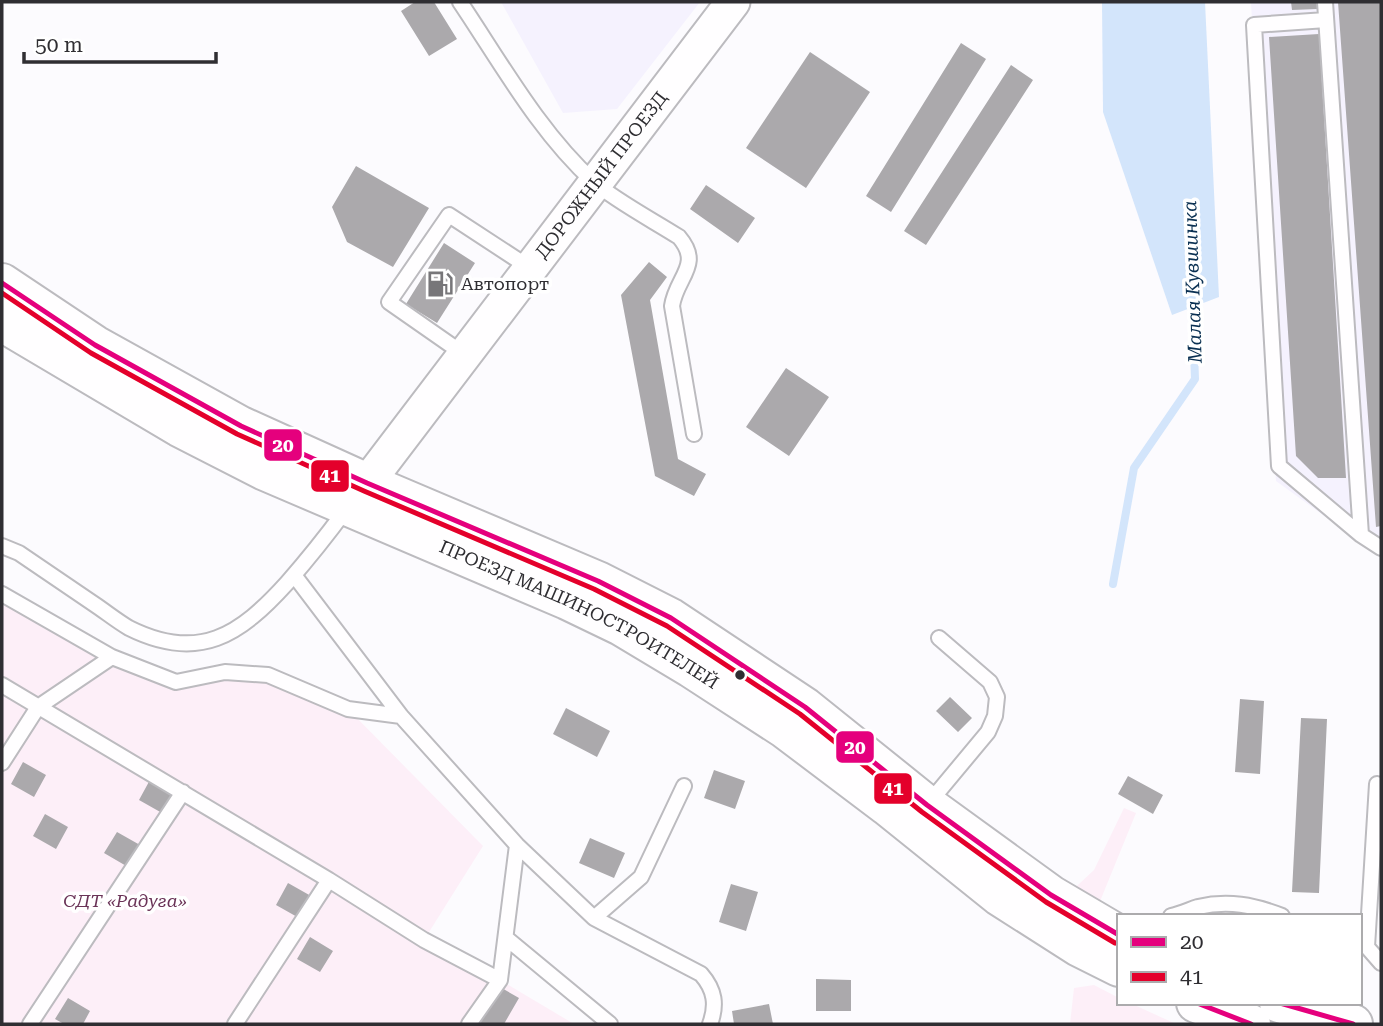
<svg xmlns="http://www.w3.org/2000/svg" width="1383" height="1026" font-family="'Roboto Serif',serif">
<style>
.built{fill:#f5f2fe}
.green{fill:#fdeff8}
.water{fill:#d3e5fb}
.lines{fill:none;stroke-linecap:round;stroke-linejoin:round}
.stream{stroke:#d3e5fb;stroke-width:8}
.building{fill:#aba9ac}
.service-casing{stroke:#bcbbbf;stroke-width:18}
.tertiary-casing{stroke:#bcbbbf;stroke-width:37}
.secondary-casing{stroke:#bcbbbf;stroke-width:42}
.service{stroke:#fffeff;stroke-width:14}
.tertiary{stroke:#fffeff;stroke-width:33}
.secondary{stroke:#fffeff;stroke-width:38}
.bus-1-casing{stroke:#fff;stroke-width:10}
.bus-2-casing{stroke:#fff;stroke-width:10}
.bus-1{stroke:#e5007d;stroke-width:5}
.bus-2{stroke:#e4002b;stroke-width:5}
.bus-dot{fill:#2f2e32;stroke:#fff;stroke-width:2.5}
.labels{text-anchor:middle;stroke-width:7;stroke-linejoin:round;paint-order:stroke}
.street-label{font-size:18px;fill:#2f2e32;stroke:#fff}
.poi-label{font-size:18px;fill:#2f2e32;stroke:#fff;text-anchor:start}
.park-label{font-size:18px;font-style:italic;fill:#6a3357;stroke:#fff}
.water-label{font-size:19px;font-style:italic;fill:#0a3052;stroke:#fff}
.line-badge{stroke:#fff;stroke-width:2.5}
.badge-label{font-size:19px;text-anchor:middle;font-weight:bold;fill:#fff}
</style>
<rect width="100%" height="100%" fill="#fcfbfe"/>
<path class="built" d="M501 2H700L617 109 563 113Z
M1251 2H1381V557L1276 481Z"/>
<path class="green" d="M2 594 176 681 268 675 348 709 483 846 424 940 500 980 574 1024H2Z
M1124 808 1136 813 1094 916 1064 898 1094 870Z
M1094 985 1119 998V1003H1130L1176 1024H1070L1074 988Z"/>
<path class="water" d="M1102 2H1205L1219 297 1172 315 1103 112Z"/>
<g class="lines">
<path class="stream" d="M1113 584 1134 468 1195 379 1192 296"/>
</g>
<path class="building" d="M415 2H434L457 39 429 56 401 11Z
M1291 2H1317V9L1292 10Z
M1338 2H1381V526L1376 527Z
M1319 34 1346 478H1318L1296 456 1269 37Z
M961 43 986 59 891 212 866 196Z
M810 52 870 92 806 188 746 148Z
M1011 65 1033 80 926 245 904 231Z
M356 166 429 208 393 267 347 242 332 207Z
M706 185 755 218 738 243 690 209Z
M444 243 475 263 437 323 406 304Z
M649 262 667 277 650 300 678 459 706 474 694 496 655 476 621 295Z
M786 368 829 397 789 456 746 427Z
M950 697 972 718 958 732 936 711Z
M1240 699 1264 701 1260 774 1235 772Z
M566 708 610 731 597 757 553 734Z
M1301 718 1327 719 1319 893 1292 892Z
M23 762 46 775 34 797 11 784Z
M714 770 745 781 735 809 704 798Z
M1128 776 1163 795 1153 814 1118 794Z
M151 778 174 791 162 813 139 800Z
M45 814 68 827 56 849 33 836Z
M117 832 140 845 128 867 104 853Z
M590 838 625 853 614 878 579 863Z
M288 883 311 896 299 918 276 905Z
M731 884 758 892 746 931 719 922Z
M310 937 333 951 320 972 297 959Z
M816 979 851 980V1011H816Z
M500 987 519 998 504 1024H479Z
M68 998 90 1011 83 1024H64L55 1019Z
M769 1004 773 1024H734L732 1011Z"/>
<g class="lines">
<g class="service-casing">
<path id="service" d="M460 2C501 63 539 132 594 182 616 201 654 221 679 237 703 265 676 277 672 306L694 434
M1325 2 1361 535
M1326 20 1254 25 1279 466 1361 535 1381 548
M465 355 389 302 449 215 530 268
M2 546 19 553C44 570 69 587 94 604 106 612 117 621 129 628 199 663 240 635 287 583 308 559 328 534 347 508
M294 575 401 716 517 845 594 918 701 974C715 990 717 1005 710 1024
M2 594 112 657 176 682 225 672 268 675 348 709 401 716
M2 685 329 880 424 940 500 980
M2 763 38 707 112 657
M928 804 988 732 995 716 997 697 990 682 939 638
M1171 916C1180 914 1189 910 1198 907 1228 900 1254 905 1282 916
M594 918 641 877 684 786
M506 938 610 1024
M1360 944 1367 947 1381 963
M1367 947 1377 784
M30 1024 183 792
M235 1024 329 880
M469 1024 500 980 517 845"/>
</g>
<g class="tertiary-casing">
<g id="tertiary">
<path id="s1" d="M367 483 733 2"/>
</g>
</g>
<g class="secondary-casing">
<g id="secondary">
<path d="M2 283 95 345 241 426 367 483 598 581 671 618 805 707 927 805 1051 895 1119 935"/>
<path id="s2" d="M2 322 179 427 265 471 567 600 621 626 691 668 785 729 887 806 999 896 1079 947 1119 967"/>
<path d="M1196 1003 1251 1024"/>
<path d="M1279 1003 1353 1024"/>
</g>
</g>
<use href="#service" class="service"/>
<use href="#tertiary" class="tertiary"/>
<use href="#secondary" class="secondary"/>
<g class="bus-1-casing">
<path id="bus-1" d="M2 283 95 345 241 426 367 483 598 581 671 618 805 707 927 805 1051 895 1119 935
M1197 1003 1251 1024
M1280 1003 1353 1024"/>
</g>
<g class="bus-2-casing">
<path id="bus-2" d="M2 293 91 353 237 434 364 491 594 589 667 626 800 714 922 812 1046 902 1115 943"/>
</g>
<use href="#bus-1" class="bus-1"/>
<use href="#bus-2" class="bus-2"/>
</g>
<defs>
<g id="fuel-bare" transform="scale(2.1)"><path d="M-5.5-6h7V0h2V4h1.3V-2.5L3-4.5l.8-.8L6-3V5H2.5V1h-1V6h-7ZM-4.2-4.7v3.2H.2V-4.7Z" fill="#777679" stroke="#fff" stroke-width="2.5" paint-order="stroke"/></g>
</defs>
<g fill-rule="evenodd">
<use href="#fuel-bare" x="440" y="284"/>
</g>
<circle class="bus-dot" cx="740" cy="675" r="6"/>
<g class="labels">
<g class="street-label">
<text dy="6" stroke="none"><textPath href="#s1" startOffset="387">ДОРОЖНЫЙ ПРОЕЗД</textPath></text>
<text dy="6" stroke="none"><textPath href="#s2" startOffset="648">ПРОЕЗД МАШИНОСТРОИТЕЛЕЙ</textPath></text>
</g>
<g class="poi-label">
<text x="461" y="290">Автопорт</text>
</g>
<g class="park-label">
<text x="125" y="907">СДТ «Радуга»</text>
</g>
<g class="water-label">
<text transform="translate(1192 282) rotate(-92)" y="7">Малая Кувшинка</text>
</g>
</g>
<g class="line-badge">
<rect x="263" y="428" width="40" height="34" rx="7" fill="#e5007d"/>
<rect x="310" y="459" width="40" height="34" rx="7" fill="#e4002b"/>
<rect x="835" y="730" width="40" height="34" rx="7" fill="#e5007d"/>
<rect x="873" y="772" width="40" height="33" rx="7" fill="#e4002b"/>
</g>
<g class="badge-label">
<text x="283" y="452">20</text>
<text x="330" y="482">41</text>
<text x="855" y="754">20</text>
<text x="893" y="795">41</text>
</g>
<rect width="1383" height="1026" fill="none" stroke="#2f2e32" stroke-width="7"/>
<rect x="1117" y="914" width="245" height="91" fill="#ffffff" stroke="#acabad" stroke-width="2"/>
<rect x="1131" y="937" width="35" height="10" fill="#e5007d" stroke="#acabad" stroke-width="2"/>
<text x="1180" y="949" font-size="21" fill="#2f2e32">20</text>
<rect x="1131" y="972" width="35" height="10" fill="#e4002b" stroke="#acabad" stroke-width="2"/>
<text x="1180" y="984" font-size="21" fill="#2f2e32">41</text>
<path d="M24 52v10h192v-10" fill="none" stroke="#2f2e32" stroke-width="3.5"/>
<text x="35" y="52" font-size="21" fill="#2f2e32" stroke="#ffffff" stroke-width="5" paint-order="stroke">50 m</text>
</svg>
